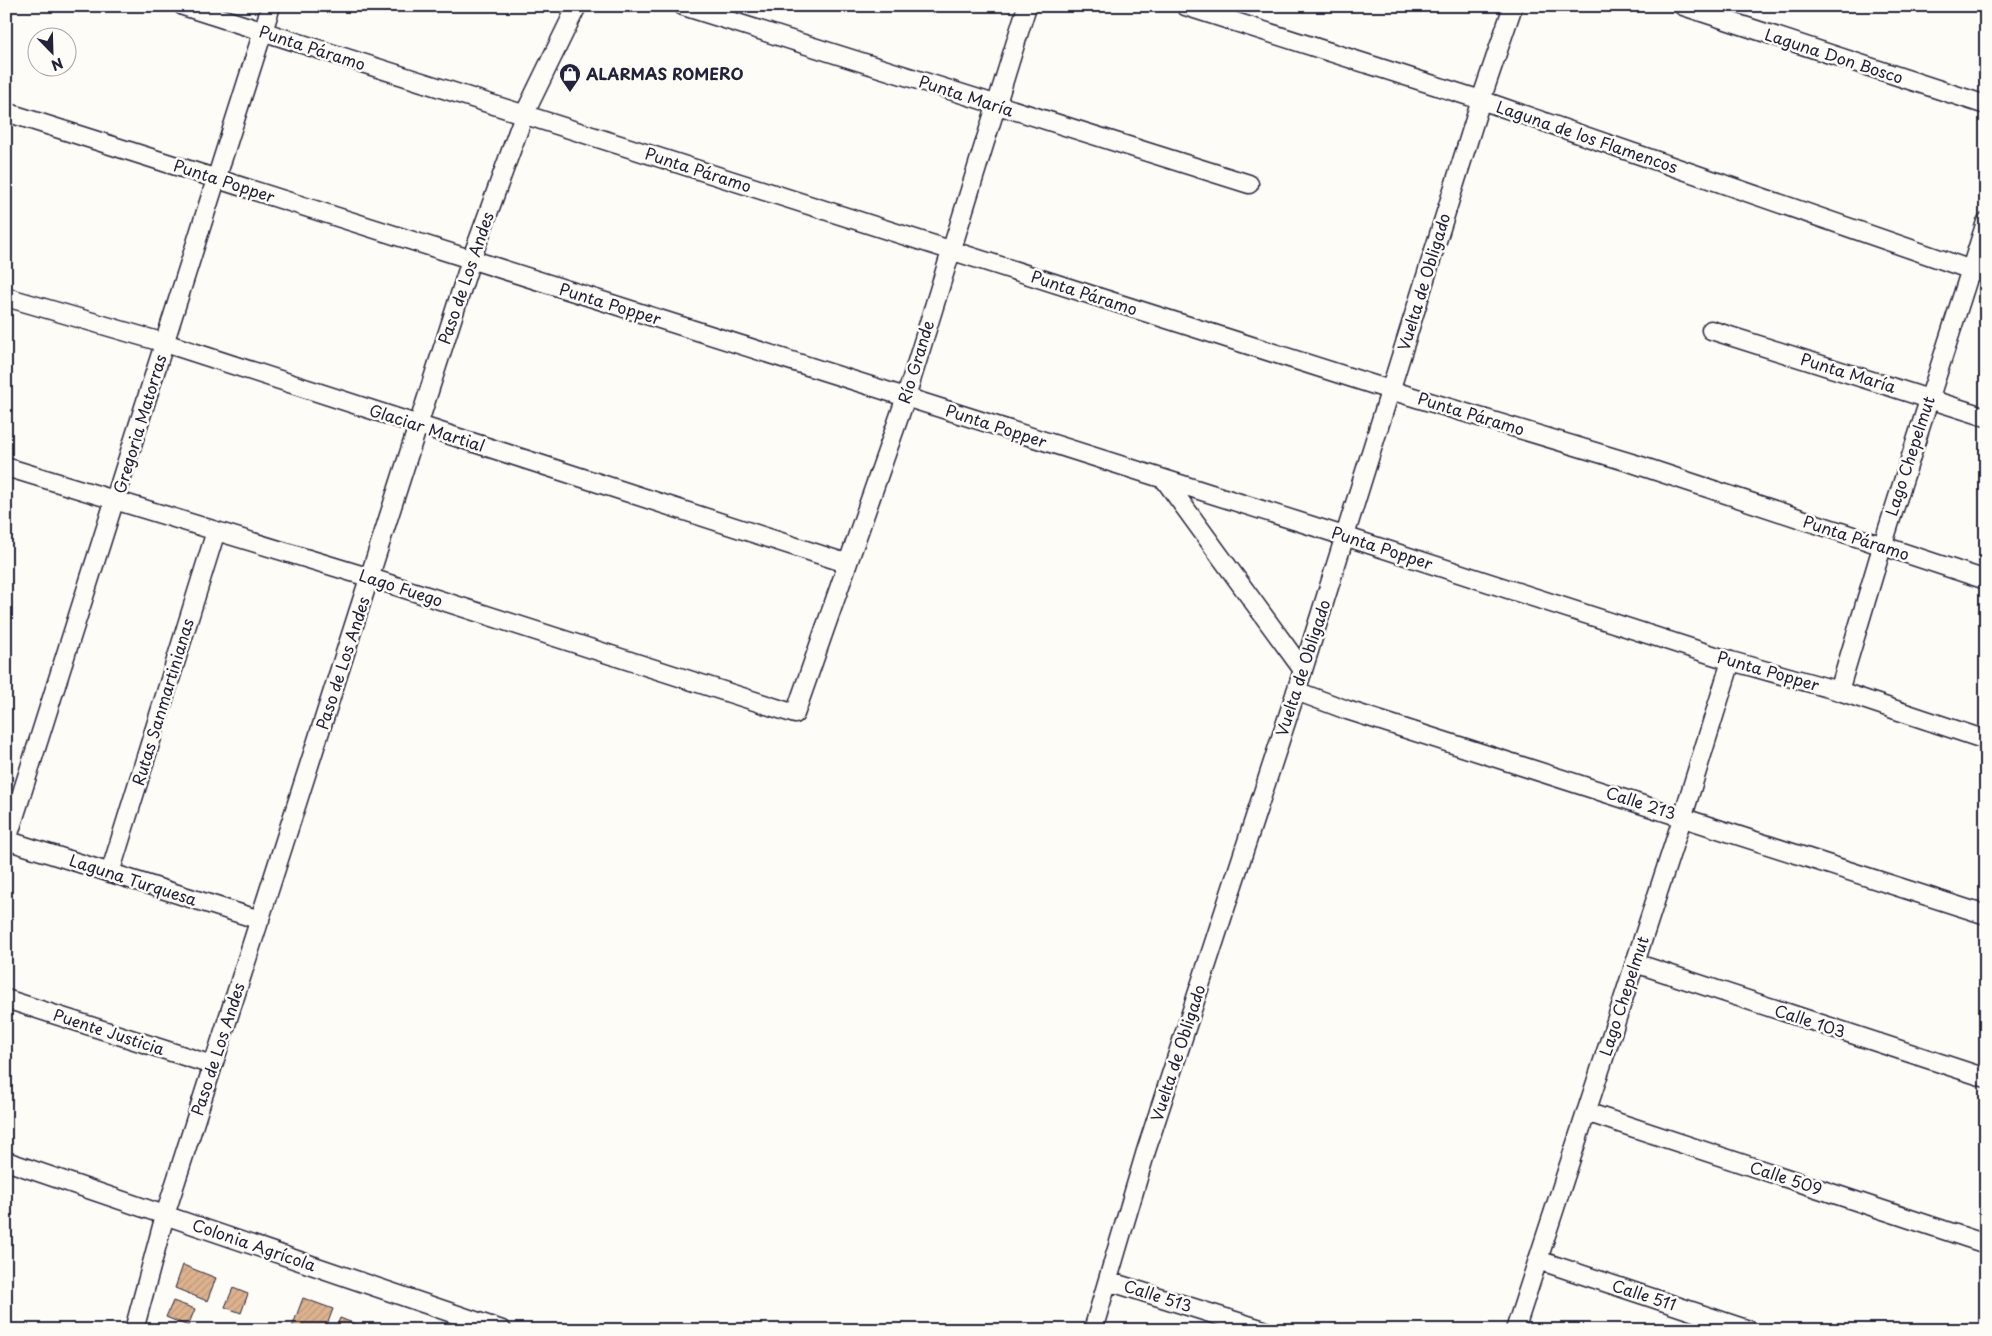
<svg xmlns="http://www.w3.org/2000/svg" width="1992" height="1336" font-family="'Playpen Sans',sans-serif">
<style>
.building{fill:url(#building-hatch);stroke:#22223b}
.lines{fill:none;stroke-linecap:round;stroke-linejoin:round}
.minor-casing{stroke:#22223b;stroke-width:21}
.minor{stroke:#fdfcf7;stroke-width:18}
.labels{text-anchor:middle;stroke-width:5;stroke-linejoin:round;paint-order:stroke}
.street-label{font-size:16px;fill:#22223b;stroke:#fdfcf7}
.poi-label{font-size:16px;font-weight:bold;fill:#22223b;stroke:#fdfcf7;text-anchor:start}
</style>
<defs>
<pattern id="building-hatch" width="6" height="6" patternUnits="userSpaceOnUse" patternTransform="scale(1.25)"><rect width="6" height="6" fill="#ddb28e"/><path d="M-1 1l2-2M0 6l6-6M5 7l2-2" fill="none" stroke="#bd997b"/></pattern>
</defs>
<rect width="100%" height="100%" fill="#fdfcf7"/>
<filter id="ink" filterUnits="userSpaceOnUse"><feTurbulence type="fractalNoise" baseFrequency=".02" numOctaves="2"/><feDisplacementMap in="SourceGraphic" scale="10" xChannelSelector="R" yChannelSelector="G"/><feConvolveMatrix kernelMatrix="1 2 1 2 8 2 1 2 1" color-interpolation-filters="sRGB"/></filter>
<g filter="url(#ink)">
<path class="building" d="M183 1265 216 1278 207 1301 175 1288Z
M233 1288 248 1294 241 1313 225 1307Z
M303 1298 333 1309 325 1330H312L306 1327 305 1330H291Z
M173 1301 195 1309 188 1326 166 1317Z
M340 1318 371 1330H335Z"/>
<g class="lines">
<g class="minor-casing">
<path id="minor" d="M183 6 1390 390 1635 464 1986 580
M683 6 1249 184
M1185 6 1481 100 1986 275
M1683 6 1986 105
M6 112 1344 536 1731 661 1839 691 1986 740
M6 297 165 343 846 563
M1711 330 1986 417
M6 467 371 578 795 714 906 397 1027 6
M1164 479 1303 670
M1296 691 1347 710 1986 915
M1839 691 1882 547 1986 222
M6 840 260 920
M7 840 271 6
M110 873 216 531
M1635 963 1986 1078
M6 999 212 1065
M1586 1112 1986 1244
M6 1161 502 1330
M1538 1260 1749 1330
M1108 1281 1264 1330
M134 1330 165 1215 471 260 524 115 577 6
M1093 1330 1146 1151 1303 670 1481 100 1513 6
M1515 1330 1683 816 1731 661"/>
</g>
<use href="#minor" class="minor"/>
</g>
</g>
<defs>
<g id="shop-pin" transform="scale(1.125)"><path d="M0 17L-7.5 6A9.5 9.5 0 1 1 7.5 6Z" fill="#22223b" stroke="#fdfcf7"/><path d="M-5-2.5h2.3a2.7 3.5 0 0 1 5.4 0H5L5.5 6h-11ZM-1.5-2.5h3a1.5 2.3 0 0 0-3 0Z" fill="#fff"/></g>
</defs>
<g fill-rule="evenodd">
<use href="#shop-pin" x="570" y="74"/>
</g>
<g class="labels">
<g class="street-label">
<text transform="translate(312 48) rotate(18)" y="6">Punta Páramo</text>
<text transform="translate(1834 56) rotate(18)" y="6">Laguna Don Bosco</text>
<text transform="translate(966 96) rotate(18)" y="6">Punta María</text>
<text transform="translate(1587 137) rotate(19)" y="6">Laguna de los Flamencos</text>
<text transform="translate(698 170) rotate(18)" y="6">Punta Páramo</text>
<text transform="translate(224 181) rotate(18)" y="6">Punta Popper</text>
<text transform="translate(466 278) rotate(-71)" y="6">Paso de Los Andes</text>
<text transform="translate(1424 282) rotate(-73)" y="6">Vuelta de Obligado</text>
<text transform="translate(1084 293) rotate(18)" y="6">Punta Páramo</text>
<text transform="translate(610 304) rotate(17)" y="6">Punta Popper</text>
<text transform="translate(916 362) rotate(-73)" y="6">Río Grande</text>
<text transform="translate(1848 373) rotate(17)" y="6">Punta María</text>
<text transform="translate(1471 414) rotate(17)" y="6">Punta Páramo</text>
<text transform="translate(140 424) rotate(-73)" y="6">Gregoria Matorras</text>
<text transform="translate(996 426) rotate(18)" y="6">Punta Popper</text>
<text transform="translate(427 428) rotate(18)" y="6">Glaciar Martial</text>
<text transform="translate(1910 456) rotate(-72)" y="6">Lago Chepelmut</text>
<text transform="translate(1856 538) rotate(18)" y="6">Punta Páramo</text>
<text transform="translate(1382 548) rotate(18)" y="6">Punta Popper</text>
<text transform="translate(401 588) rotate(18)" y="6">Lago Fuego</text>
<text transform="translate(343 663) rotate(-72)" y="6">Paso de Los Andes</text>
<text transform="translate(1303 668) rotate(-72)" y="6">Vuelta de Obligado</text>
<text transform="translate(1768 671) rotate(16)" y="6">Punta Popper</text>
<text transform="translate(163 702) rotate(-73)" y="6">Rutas Sanmartinianas</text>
<text transform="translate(1641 803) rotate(18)" y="6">Calle 213</text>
<text transform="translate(133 880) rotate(18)" y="6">Laguna Turquesa</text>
<text transform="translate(1624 996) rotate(-72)" y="6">Lago Chepelmut</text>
<text transform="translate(1810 1021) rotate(18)" y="6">Calle 103</text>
<text transform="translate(109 1032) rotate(18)" y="6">Puente Justicia</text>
<text transform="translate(218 1049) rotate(-72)" y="6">Paso de Los Andes</text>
<text transform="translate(1178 1053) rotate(-72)" y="6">Vuelta de Obligado</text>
<text transform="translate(1786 1178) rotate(18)" y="6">Calle 509</text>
<text transform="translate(254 1245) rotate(19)" y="6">Colonia Agrícola</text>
<text transform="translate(1644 1295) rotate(18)" y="6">Calle 511</text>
<text transform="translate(1158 1296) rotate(18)" y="6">Calle 513</text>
</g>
<g class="poi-label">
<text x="586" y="80">ALARMAS ROMERO</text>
</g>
</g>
<rect width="1992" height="1336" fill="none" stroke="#fdfcf7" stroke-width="25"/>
<rect x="12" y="12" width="1967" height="1311" fill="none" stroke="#22223b" stroke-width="2" filter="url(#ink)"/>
<g transform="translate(52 52) rotate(157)"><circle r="24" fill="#fdfcf7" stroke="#a5a5ac"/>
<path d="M0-4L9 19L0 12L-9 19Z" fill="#22223b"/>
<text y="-8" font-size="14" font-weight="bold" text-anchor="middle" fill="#22223b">N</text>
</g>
</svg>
